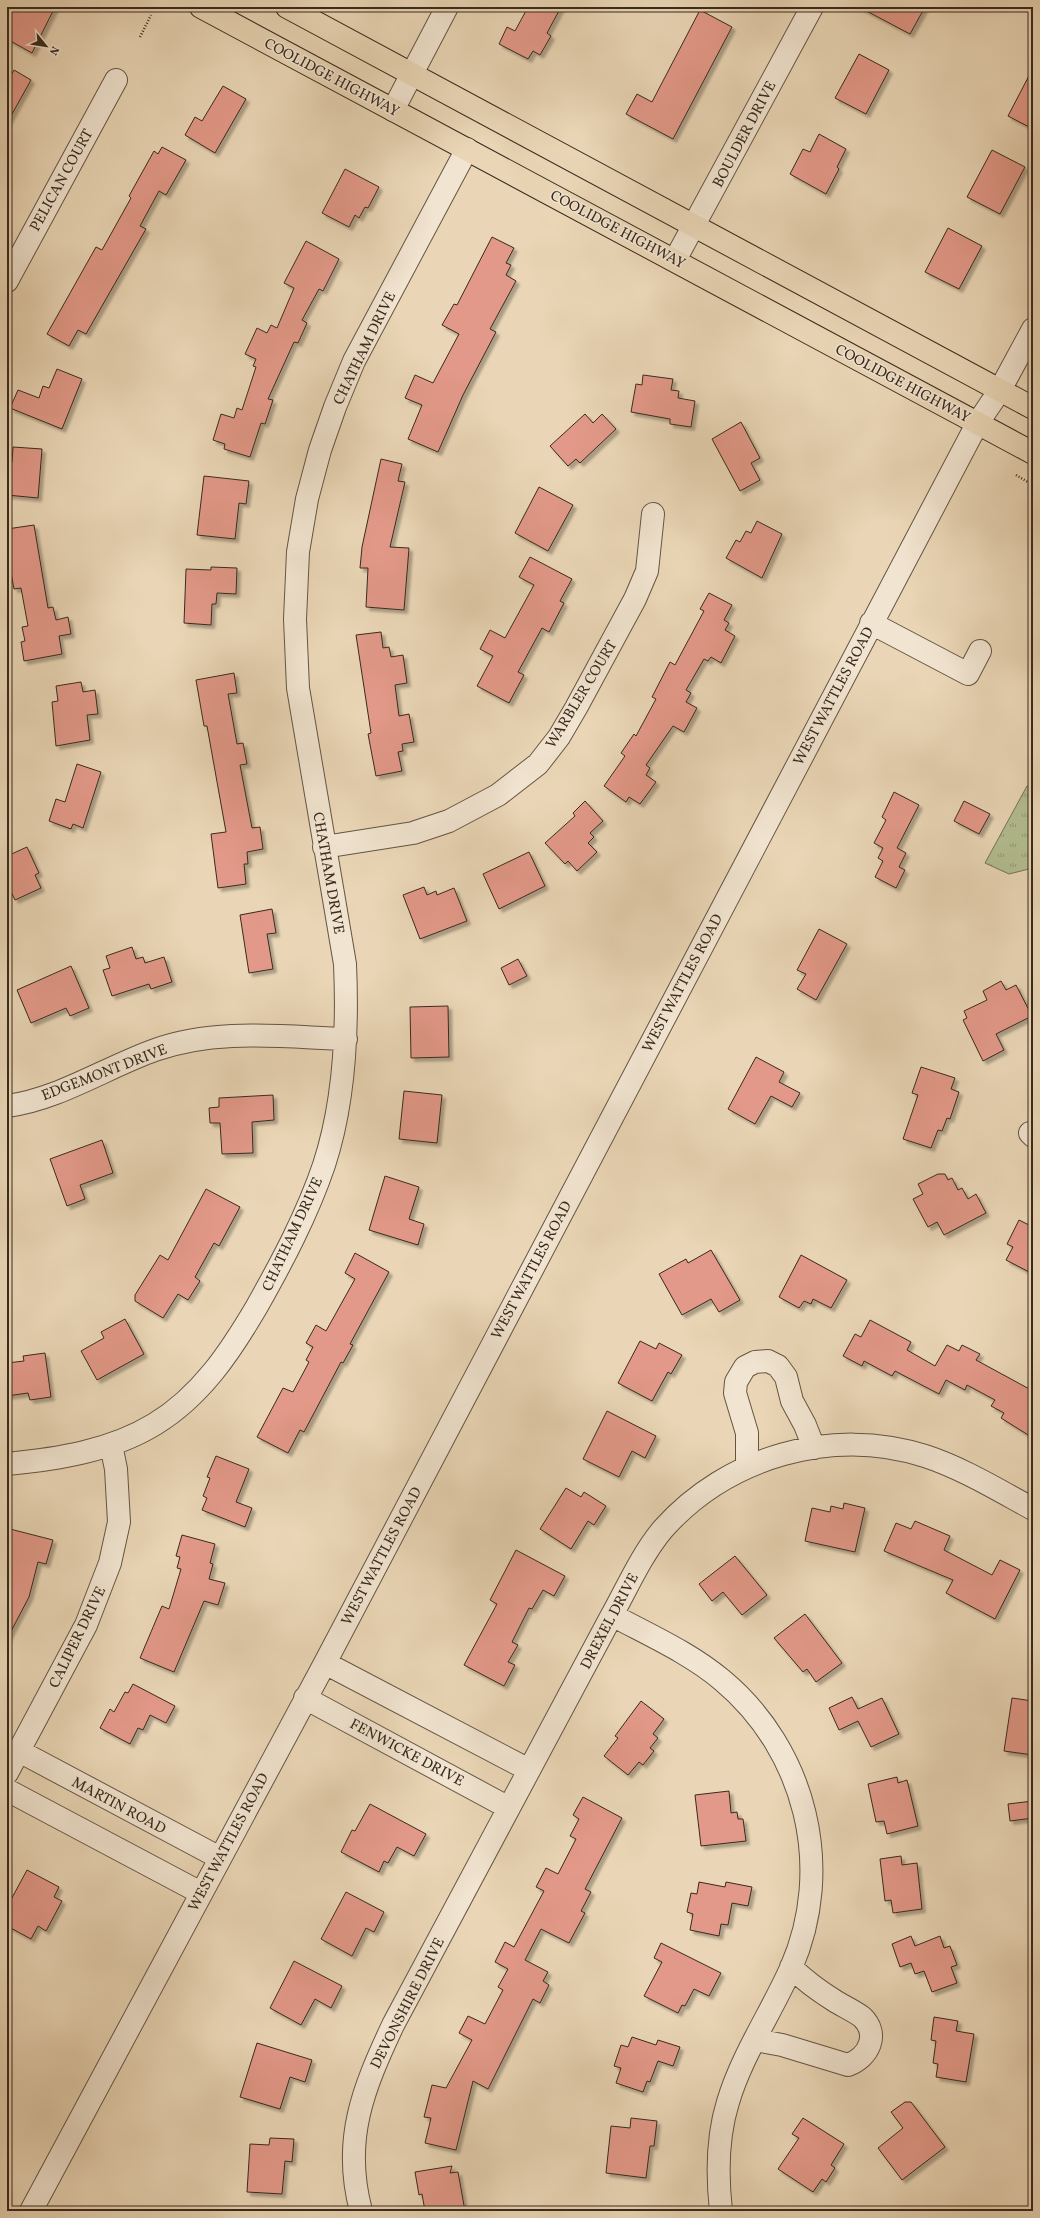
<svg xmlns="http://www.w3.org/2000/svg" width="1040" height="2218" font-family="Vollkorn,serif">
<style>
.park{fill:url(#park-tufts);stroke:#767457}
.building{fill:#e39989;stroke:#382a1d;filter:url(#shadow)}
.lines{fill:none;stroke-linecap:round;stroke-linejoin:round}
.minor-casing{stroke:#645543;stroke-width:24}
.major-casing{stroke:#382a1d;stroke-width:24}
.path{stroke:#382a1d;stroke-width:2.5;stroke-dasharray:1 2;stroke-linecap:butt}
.minor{stroke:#f1e4d0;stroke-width:22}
.major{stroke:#ead6b6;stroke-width:22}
.labels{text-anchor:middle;stroke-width:3;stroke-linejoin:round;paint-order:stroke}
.street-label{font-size:15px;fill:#382a1d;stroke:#f1e4d0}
</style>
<defs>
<pattern id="park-tufts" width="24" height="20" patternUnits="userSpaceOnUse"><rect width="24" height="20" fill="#b3be91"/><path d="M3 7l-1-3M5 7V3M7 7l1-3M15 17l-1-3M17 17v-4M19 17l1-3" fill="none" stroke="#939b76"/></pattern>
<filter id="shadow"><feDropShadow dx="3.5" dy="3.5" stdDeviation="1" flood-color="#0004"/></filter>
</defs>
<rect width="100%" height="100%" fill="#ead6b6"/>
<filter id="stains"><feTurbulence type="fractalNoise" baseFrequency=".005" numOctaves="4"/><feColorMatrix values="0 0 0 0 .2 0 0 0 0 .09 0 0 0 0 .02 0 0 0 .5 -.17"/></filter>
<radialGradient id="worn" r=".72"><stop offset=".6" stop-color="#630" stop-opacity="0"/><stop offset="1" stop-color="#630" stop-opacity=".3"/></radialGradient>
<path class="park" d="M1027 786H1033V868L1009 874 985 863Z"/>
<path class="building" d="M7 7H55L32 53 7 39Z
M528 7H561L547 33 551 36 540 55 533 51 528 59 499 44 507 27 515 31Z
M859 7H925L910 34Z
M700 10 732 27 673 139 626 114 637 94 652 102Z
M859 54 889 70 866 114 835 98Z
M1033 68V129L1008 116Z
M14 70 31 80 7 123V82Z
M223 86 246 99 215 153 185 135 195 117 202 121Z
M819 134 846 149 837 167 839 169 826 194 790 174 803 149 810 152Z
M162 147 186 160 166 195 159 191 140 226 146 229 86 334 78 330 69 346 47 334 96 247 102 250 131 198 129 196 154 151 158 154Z
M992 150 1025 167 1000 214 967 197Z
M345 169 379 187 368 208 365 207 359 218 355 215 349 227 322 213Z
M948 228 982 246 959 289 925 272Z
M492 237 514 248 506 263 511 265 506 275 516 281 490 329 496 332 463 395 438 452 408 439 422 405 405 398 415 375 433 383 459 334 442 325 454 304 457 305Z
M306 241 339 259 323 291 319 289 302 320 307 323 298 343 294 342 268 399 273 400 265 424 261 423 250 457 224 449 225 444 213 440 221 414 234 418 237 408 242 410 256 367 253 366 256 359 245 354 257 328 267 333 271 325 277 328 294 288 284 283Z
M57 369 82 379 62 429 10 408 18 390 39 398 43 386 49 388Z
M643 375 673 379 671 390 679 391 678 398 695 401 691 427 670 424V419L631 412 636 384 642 385Z
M585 414 593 423 602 414 616 429 580 463 576 459 568 466 550 446Z
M741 422 760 458 751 463 760 480 740 491 712 439Z
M13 447 42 449 38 498 7 495V461L12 462Z
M381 459 402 464 398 481 405 482 390 547 409 548 404 610 366 607 368 568H360L362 547Z
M204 476 249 481 246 504 239 503 235 539 197 535Z
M539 487 573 505 548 551 515 533Z
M757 521 782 534 762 578 726 558 736 540 740 542 746 531 751 533Z
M34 525 48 608 53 607 56 620 68 617 71 634 59 636 62 654 24 661 21 642 25 641 22 627 28 626 21 588 14 589 7 552V529Z
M530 557 572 579 560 601 564 603 549 632 542 628 518 672 524 675 509 703 477 686 493 656 480 649 490 630 505 638 534 585 519 577Z
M211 567 237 568 236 594 217 593 216 604H212L211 625 184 623 186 569 211 570Z
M709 593 732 605 724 620 729 623 725 630 735 636 721 663 711 657 708 661 704 659 686 690 691 693 686 702 697 708 684 732 673 726 646 765 650 768 646 775 656 782 640 804 629 797 626 802 604 786 625 756 621 753 634 734 636 736 656 699 652 697 670 662 675 665 704 611 700 609Z
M381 632 383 648 389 647 391 657 403 655 407 683 395 685 399 716 409 714 414 742 402 744 403 751 398 752 402 771 376 776 368 734 371 733 356 635Z
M234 673 237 693 228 694 237 744 243 743 247 764 240 765 252 828 260 827 263 849 247 852 248 864H244L246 884 218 888 211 834 226 832 207 726H204L196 680Z
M81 682 83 692 95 690 98 714 87 715 90 740 56 746 52 702 58 701 56 686Z
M77 764 101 772 83 828 73 824 71 829 49 821 56 799 65 802Z
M894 792 919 805 897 848 906 853 899 867 905 870 896 888 875 877 883 861 878 858 883 848 874 843 886 820 882 817Z
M585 801 603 821 590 833 594 837 588 843 597 852 577 871 568 861 565 864 545 843 575 816 573 813Z
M964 801 990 814 979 834 954 821Z
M27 847 39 873 35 875 41 888 15 900 7 883V856Z
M529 852 545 886 499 909 483 874Z
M424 887 427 895 436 891 437 895 454 888 467 921 420 939 403 895Z
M272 909 276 933 267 934 273 969 249 973 240 915Z
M819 929 847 944 816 1000 797 989 806 974 797 970Z
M132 947 136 959 143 957 145 963 164 957 172 982 151 989 149 984 112 996 103 970 110 968 106 956Z
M518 959 527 976 509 985 501 968Z
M71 966 89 1008 70 1016 66 1008 31 1023 17 990Z
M1001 981 1006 990 1016 985 1032 1016 996 1034 1004 1050 983 1061 963 1020 967 1018 964 1011 987 1000 983 991Z
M448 1006 449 1057 411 1058 410 1007Z
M756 1057 784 1072 779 1082 800 1093 792 1107 771 1096 755 1124 728 1109Z
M921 1067 955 1078 951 1089 959 1092 950 1119 947 1118 942 1131 938 1130 931 1148 903 1139 918 1095 912 1093Z
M404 1091 442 1095 437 1143 399 1139Z
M273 1095 274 1120 252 1122 253 1153 222 1154 220 1123H210L209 1108 219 1107V1098Z
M102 1140 113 1173 80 1185 85 1199 67 1206 50 1159Z
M938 1174H945L948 1180 952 1178 958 1190 962 1188 968 1199 976 1194 986 1213 944 1235 937 1222 928 1227 913 1199 923 1194 918 1184Z
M385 1176 419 1187 409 1219 424 1224 418 1245 369 1230Z
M206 1189 240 1207 219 1246 214 1243 195 1277 200 1281 188 1300 178 1294 163 1318 135 1301V1295L160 1255 168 1260Z
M1019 1220 1033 1227V1274L1006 1260 1013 1247 1007 1244Z
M711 1250 740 1300 719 1312 711 1299 682 1315 659 1274 686 1259 688 1263Z
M355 1253 389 1272 350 1344 353 1345 343 1363 341 1362 304 1432 300 1430 288 1453 257 1437 283 1388 293 1392 309 1362 306 1360 313 1347 306 1343 316 1325 326 1331 355 1279 345 1273Z
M801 1255 847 1280 831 1308 813 1299 811 1304 804 1301 799 1308 779 1297Z
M125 1319 144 1354 97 1380 81 1351 104 1338 101 1332Z
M870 1320 911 1342 907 1350 935 1366 947 1345 959 1351 962 1345 980 1354 976 1360 1033 1391V1438L1001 1418 1004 1413 991 1406 995 1400 967 1385 965 1390 946 1380 939 1394 895 1371 892 1376 864 1361 862 1366 843 1356 855 1334 861 1337Z
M640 1341 656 1349 659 1343 682 1355 671 1374 668 1372 652 1401 618 1383Z
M45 1353 51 1397 30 1400 28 1393 7 1396V1363L24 1361 23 1356Z
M607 1411 656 1436 645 1458 632 1451 619 1477 583 1459Z
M216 1456 249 1469 236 1502 252 1508 245 1527 202 1510 207 1498 203 1496 210 1478 207 1477Z
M566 1488 581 1497 584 1492 606 1506 594 1525 588 1521 571 1549 540 1529Z
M844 1503 865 1508 855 1552 805 1541 812 1508 830 1512 831 1506 843 1509Z
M915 1521 950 1536 944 1550 992 1575 1000 1560 1020 1570 995 1619 946 1593 953 1580 884 1551 896 1523 911 1529Z
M10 1529 53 1540 46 1564 38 1562 29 1597 7 1639V1542Z
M182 1535 215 1544 210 1563 213 1564 209 1579 225 1583 218 1605 204 1601 174 1672 140 1658 162 1606 169 1609 181 1569 177 1568 180 1557 176 1556Z
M516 1550 565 1576 554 1596 543 1590 532 1609 529 1608 512 1642 518 1645 508 1662 515 1665 504 1686 464 1665 497 1604 490 1600Z
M735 1556 767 1595 742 1615 723 1592 712 1601 699 1584Z
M805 1614 842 1663 816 1682 807 1669 803 1672 774 1638Z
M133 1684 175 1706 166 1723 150 1715 143 1730 138 1728 130 1744 100 1728 110 1709 114 1712 125 1692 128 1693Z
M852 1697 858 1709 882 1698 899 1734 871 1747 858 1721 839 1730 829 1708Z
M1012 1698 1033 1701V1755L1004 1751Z
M641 1701 664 1719 653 1734 658 1738 650 1748 654 1751 643 1765 639 1762 628 1775 604 1756 618 1738 615 1736Z
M897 1777 898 1783 907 1780 918 1826 887 1834 884 1821 876 1822 868 1784Z
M729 1791 731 1813 737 1812 738 1819H743L746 1841 701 1846 695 1795Z
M583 1797 622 1818 585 1889 591 1892 581 1911 585 1913 569 1943 541 1929 525 1960 548 1972 543 1981 549 1985 540 2003 533 1999 488 2089 473 2081 456 2150 425 2143 431 2118 424 2117 432 2085 446 2088 472 2040 459 2033 468 2016 485 2024 503 1990 498 1987 508 1969 495 1962 505 1942 514 1947 544 1891 536 1887 546 1868 558 1874 576 1839 570 1836 579 1819 573 1815Z
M1033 1801V1818L1010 1821 1008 1804Z
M370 1804 426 1834 414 1856 397 1847 388 1863 384 1861 379 1872 341 1852 352 1830 355 1831Z
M901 1856 902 1865 917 1863 922 1909 893 1913 891 1900 885 1901 880 1859Z
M27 1870 59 1887 54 1897 62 1901 46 1931 38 1926 31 1939 7 1926V1907Z
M699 1882 725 1887 726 1882 752 1887 748 1906 732 1903 728 1925 721 1924 719 1936 690 1930 693 1914 687 1912 691 1893 697 1894Z
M346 1892 384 1912 374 1932 366 1928 352 1956 321 1939Z
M911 1936 915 1946 940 1936 944 1948 950 1946 957 1965 951 1967 957 1983 932 1992 924 1971 915 1974 911 1963 900 1967 892 1944Z
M661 1943 721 1973 709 1996 694 1989 685 2006 682 2005 678 2013 644 1996 662 1962 654 1958Z
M294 1961 342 1986 331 2008 315 1999 301 2025 270 2008Z
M934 2017 958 2021 956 2031 974 2034 966 2082 936 2077 938 2064 933 2063 936 2041 931 2040Z
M632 2037 656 2045 658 2040 680 2047 673 2066 658 2061 650 2082 647 2081 643 2092 616 2083 621 2068 614 2066 621 2045 628 2047Z
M257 2043 312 2060 305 2082 290 2077 280 2109 240 2097Z
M905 2102H911L945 2147 902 2180 878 2148 903 2128 891 2112Z
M631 2118 657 2121 654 2146H650L646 2178 606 2173 611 2126 630 2128Z
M803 2118 844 2144 831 2165 835 2168 826 2182 822 2179 813 2192 778 2169 799 2138 792 2134Z
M270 2138 294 2139 292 2162 285 2161 282 2194 247 2192 250 2144 269 2145Z
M452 2166 450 2173 458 2172 465 2211H425L422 2194 419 2195 415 2172Z"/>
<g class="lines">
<g class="minor-casing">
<path id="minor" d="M393 110 447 7
M675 260 812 7
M7 281 116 80
M871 623 968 674 980 651
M324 847 413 833 449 821 498 795 538 764 559 737 576 708 635 599 647 571 653 514
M7 1106C57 1100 107 1067 155 1050 216 1028 283 1037 346 1039
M1030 1133 1033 1136
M7 1464C58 1459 111 1451 155 1424 201 1396 230 1352 256 1308 282 1262 307 1215 324 1165 345 1101 348 1031 345 964L298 688 295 619 298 552 307 499 320 450 335 407 354 361 467 149
M747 1466V1433L735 1393 736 1382 745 1367 755 1362 768 1361 778 1366 786 1377 792 1401 805 1425 814 1448
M612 1615C649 1635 690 1653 722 1680 806 1750 835 1868 791 1968 771 2013 742 2055 728 2102 717 2137 717 2175 721 2211
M325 1663 529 1770
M305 1698 509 1808
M19 1751 220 1858
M7 1773 86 1625 110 1563 119 1522 116 1469 111 1445
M7 1790 201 1893
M755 2040 782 2045 848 2065C869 2057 880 2034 862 2017 854 2011 843 2006 835 2001 819 1991 805 1981 791 1967
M31 2211 325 1663 977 424 1000 390 1033 329
M361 2211C342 2140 363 2089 393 2025L612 1615C628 1586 642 1554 663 1529 727 1457 832 1426 925 1456 962 1468 998 1490 1033 1509"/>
</g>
<g class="major-casing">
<path id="major" d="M201 7 1033 453
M287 7 1033 408"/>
</g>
<path class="path" d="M140 37 151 15
M1016 475 1033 485"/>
<use href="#minor" class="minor"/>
<use href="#major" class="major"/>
</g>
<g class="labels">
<g class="street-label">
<text transform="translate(332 77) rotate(28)" y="5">COOLIDGE HIGHWAY</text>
<text transform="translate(744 134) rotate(-62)" y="5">BOULDER DRIVE</text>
<text transform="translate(61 180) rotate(-61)" y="5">PELICAN COURT</text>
<text transform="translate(618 229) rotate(28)" y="5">COOLIDGE HIGHWAY</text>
<text transform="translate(364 348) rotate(-64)" y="5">CHATHAM DRIVE</text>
<text transform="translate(903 383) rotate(28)" y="5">COOLIDGE HIGHWAY</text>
<text transform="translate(581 694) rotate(-59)" y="5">WARBLER COURT</text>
<text transform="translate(833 696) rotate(-62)" y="5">WEST WATTLES ROAD</text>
<text transform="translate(329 873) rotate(80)" y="5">CHATHAM DRIVE</text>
<text transform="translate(682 983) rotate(-62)" y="5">WEST WATTLES ROAD</text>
<text transform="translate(104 1072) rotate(-21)" y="5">EDGEMONT DRIVE</text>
<text transform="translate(292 1234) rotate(-65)" y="5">CHATHAM DRIVE</text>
<text transform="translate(531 1270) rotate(-62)" y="5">WEST WATTLES ROAD</text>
<text transform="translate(381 1556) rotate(-62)" y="5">WEST WATTLES ROAD</text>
<text transform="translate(609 1621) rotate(-62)" y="5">DREXEL DRIVE</text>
<text transform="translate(77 1637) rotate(-64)" y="5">CALIPER DRIVE</text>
<text transform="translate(407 1752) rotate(28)" y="5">FENWICKE DRIVE</text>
<text transform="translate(119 1805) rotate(28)" y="5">MARTIN ROAD</text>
<text transform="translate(228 1842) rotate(-62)" y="5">WEST WATTLES ROAD</text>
<text transform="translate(407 2003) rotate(-63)" y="5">DEVONSHIRE DRIVE</text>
</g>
</g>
<rect width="1040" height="2218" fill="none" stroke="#ead6b6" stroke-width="24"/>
<rect x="8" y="8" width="1024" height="2202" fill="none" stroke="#382a1d" stroke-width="2"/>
<rect x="12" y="12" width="1016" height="2194" fill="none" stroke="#382a1d"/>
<g transform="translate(46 46) rotate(120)" stroke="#f1e4d0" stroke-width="3" paint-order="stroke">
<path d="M0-3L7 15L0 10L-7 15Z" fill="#382a1d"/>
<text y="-6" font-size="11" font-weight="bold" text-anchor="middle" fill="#382a1d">N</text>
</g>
<rect width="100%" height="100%" filter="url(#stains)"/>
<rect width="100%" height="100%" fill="url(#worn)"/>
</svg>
